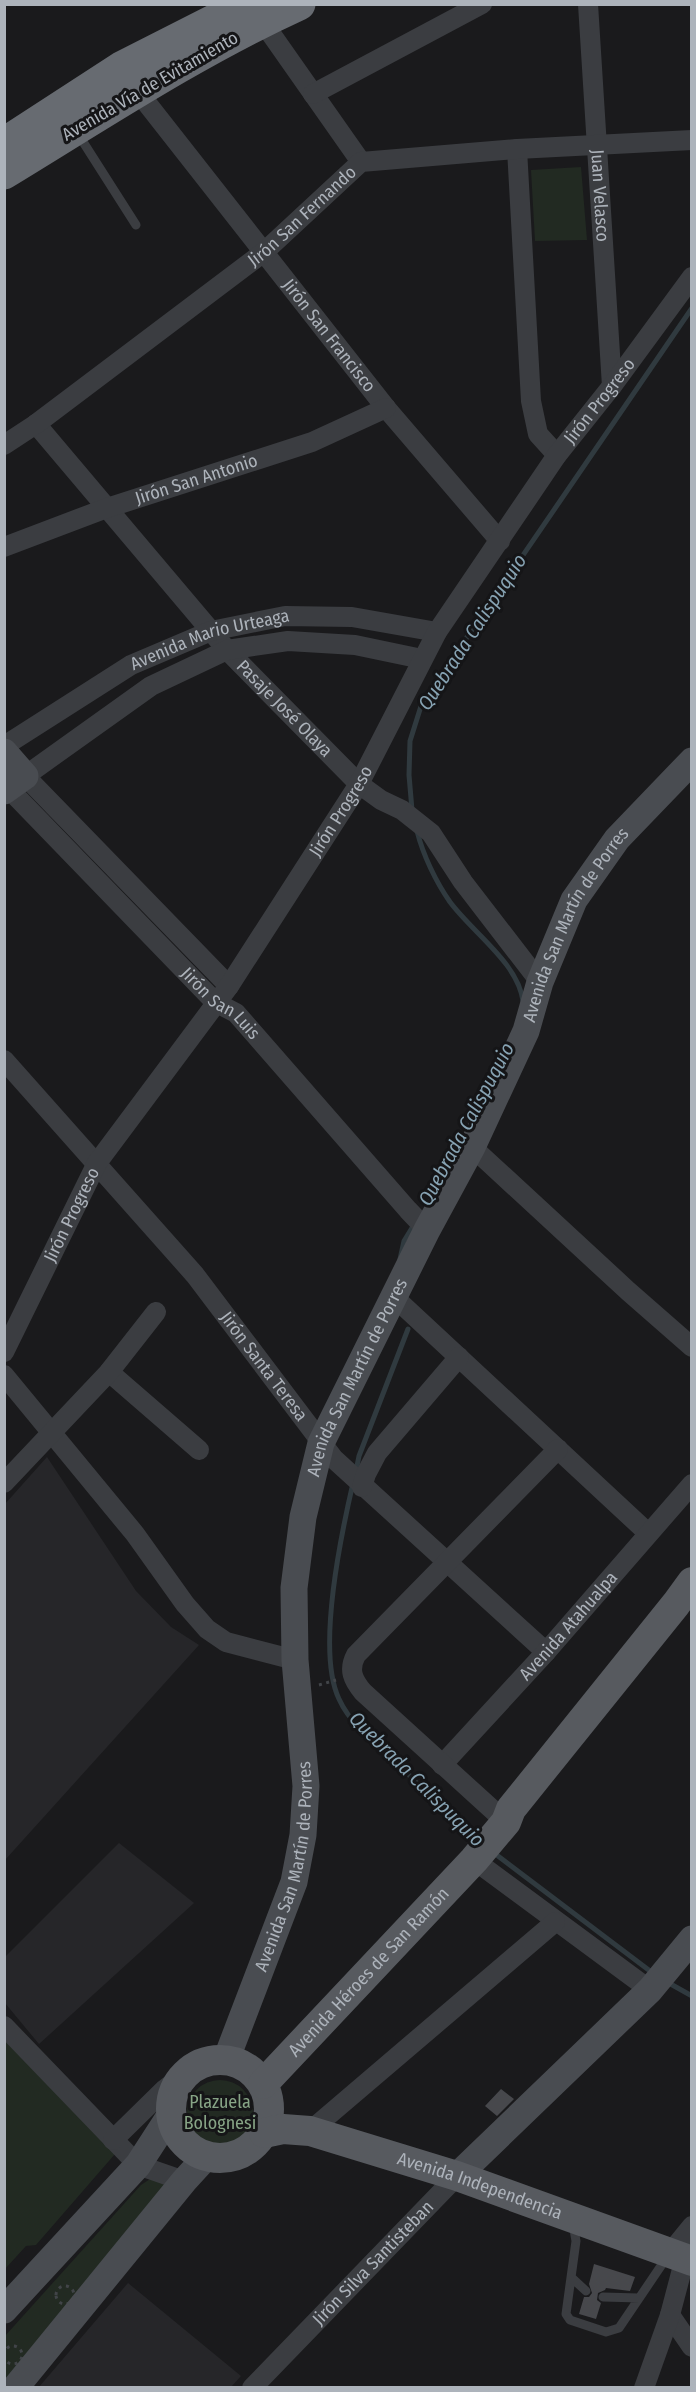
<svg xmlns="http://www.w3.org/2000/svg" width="696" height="2392" font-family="'Fira Sans Condensed',sans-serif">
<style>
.built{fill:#262629}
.green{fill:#222a22}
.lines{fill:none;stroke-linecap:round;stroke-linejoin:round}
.stream{stroke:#303a3f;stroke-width:5}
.building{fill:#47484c}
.path{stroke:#414448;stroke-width:3;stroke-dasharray:3 4.5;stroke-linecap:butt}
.lane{stroke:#3b3d41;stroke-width:9}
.street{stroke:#3b3d41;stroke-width:20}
.secondary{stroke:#494c51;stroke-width:27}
.primary{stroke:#575a5f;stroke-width:30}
.highway{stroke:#676b71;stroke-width:33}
.labels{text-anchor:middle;stroke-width:6;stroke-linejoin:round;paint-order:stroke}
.street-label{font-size:18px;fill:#adb3bb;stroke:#151517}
.park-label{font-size:18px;fill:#87a486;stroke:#151517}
.water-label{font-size:20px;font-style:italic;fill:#87a3b3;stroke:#151517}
</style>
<rect width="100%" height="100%" fill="#1a1a1c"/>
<path class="built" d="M47 1457 136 1591 171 1627 199 1645 5 1860V1504Z
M119 1843 194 1903 39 2044 5 2003V1957Z
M128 2283 241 2376 231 2387H39Z"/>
<path class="green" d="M581 167 587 240 535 241 531 170Z
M4 2040 115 2154 36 2245 26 2246 5 2269Z
M187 2113a33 33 0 1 1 66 0a33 33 0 1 1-66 0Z
M150 2179 170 2184 5 2388V2336L141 2185Z"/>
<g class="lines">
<path class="stream" d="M412 810 409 775 410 741 422 703 692 308
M417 831C423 855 436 882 450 902 473 933 518 963 523 1001
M400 1259 404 1241 415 1223
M356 1471 359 1456 408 1329
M353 1483C341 1535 316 1651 339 1699 352 1728 384 1751 407 1773 430 1796 453 1822 479 1842
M494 1853 654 1974
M667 1982 692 1996"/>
</g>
<path class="building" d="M501 2089 514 2099 497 2116 485 2106Z
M594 2264 635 2277 630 2291 606 2288 605 2290 598 2293 597 2300 601 2303 596 2319 579 2314 584 2297H589L592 2293 589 2284Z"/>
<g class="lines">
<path class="path" d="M319 1685 336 1680
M56 2295a9 9 0 1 1 18 0a9 9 0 1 1-18 0Z
M4 2355a9 9 0 1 1 18 0a9 9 0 1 1-18 0Z"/>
<path class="lane" d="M78 134 136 225
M573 2224 576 2241 566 2314 570 2320 606 2332 619 2328 667 2257
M572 2278 586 2291
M603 2297 639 2298"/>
<g class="street">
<path id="s1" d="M588 4 612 386"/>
<path d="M262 21 361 162"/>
<path id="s2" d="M131 83 386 408 500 541"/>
<path d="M313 94 482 4"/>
<path d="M517 149 531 401 538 434 557 455"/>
<path id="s3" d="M36 424 227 650 359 784 381 800 402 810 431 833 463 882 540 982"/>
<path id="s4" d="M4 445 36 424 264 252 361 162 517 149 692 140"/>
<path id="s5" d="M4 547 107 508 312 442 386 408"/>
<path id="s6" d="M4 746 131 665 211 631 285 616 352 617 437 632"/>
<path id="s7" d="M8 788 215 1002 236 1013 408 1210 427 1230"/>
<path d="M229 986 25 776 151 686 227 650 288 641 355 645 422 659"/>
<path id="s8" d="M4 1060 195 1275 334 1459 546 1652"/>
<path d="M472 1147 628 1291 692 1347"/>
<path d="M395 1298 648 1533"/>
<path id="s9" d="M4 1352 97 1163 229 986 359 784 437 632 557 455 612 386 692 277"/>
<path d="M109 1372 199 1450"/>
<path d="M4 1375 135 1534 185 1604 207 1629 226 1642 295 1660"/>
<path d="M4 1483 109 1372 156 1312"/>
<path d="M362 1487 366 1474 377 1453 459 1357"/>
<path id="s10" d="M442 1765 546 1652 692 1484"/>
<path d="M506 1822 363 1692C353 1680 348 1670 356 1655L558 1449"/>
<path d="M474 1860 650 1990"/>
<path d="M4 2026 138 2165 184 2181"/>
<path d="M310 2131 555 1922"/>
<path d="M113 2140 165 2089 193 2067"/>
<path d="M670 2253 692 2226"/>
<path d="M670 2315 692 2347"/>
<path id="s11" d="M252 2388 457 2176"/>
<path d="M644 2388 670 2315 685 2258"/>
</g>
<g class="secondary">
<path d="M4 752 25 776 4 791"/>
<path id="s12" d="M226 2060 294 1882 303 1835 306 1786 295 1660 294 1588 303 1517 321 1443 427 1230 472 1147 526 1031 540 982 574 900 617 839 692 761"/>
<path d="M457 2176 650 1990 692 1939"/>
<path d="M4 2310 138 2165 171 2114"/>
<path d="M15 2388 184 2181 206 2157"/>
</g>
<g class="primary">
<circle cx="220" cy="2109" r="49"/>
<path id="s13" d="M263 2084 474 1860 506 1822 511 1809 676 1604 692 1582"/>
<path id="s14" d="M264 2133 283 2129 310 2131 457 2176 692 2261"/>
</g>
<path class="highway" d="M4 144 121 68 247 4
M4 173C101 114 196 51 299 4"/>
</g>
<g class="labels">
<g class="street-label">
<text transform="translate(150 86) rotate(-30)" y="6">Avenida Vía de Evitamiento</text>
<text dy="6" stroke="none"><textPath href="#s1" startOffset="192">Juan Velasco</textPath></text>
<text dy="6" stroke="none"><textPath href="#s4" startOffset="376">Jirón San Fernando</textPath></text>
<text dy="6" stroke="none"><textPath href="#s2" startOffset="321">Jirón San Francisco</textPath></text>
<text dy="6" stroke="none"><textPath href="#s9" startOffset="1125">Jirón Progreso</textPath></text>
<text dy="6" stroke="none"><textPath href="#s5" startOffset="204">Jirón San Antonio</textPath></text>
<text dy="6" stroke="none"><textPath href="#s6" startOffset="234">Avenida Mario Urteaga</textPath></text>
<text dy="6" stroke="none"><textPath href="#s3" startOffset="378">Pasaje José Olaya</textPath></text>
<text dy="6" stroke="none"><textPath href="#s9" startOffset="639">Jirón Progreso</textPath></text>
<text dy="6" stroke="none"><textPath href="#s12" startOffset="1212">Avenida San Martín de Porres</textPath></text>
<text dy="6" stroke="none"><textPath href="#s7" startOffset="303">Jirón San Luis</textPath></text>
<text dy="6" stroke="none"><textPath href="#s9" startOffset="153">Jirón Progreso</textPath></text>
<text dy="6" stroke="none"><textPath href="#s8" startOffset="402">Jirón Santa Teresa</textPath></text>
<text dy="6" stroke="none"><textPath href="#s12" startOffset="708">Avenida San Martín de Porres</textPath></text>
<text dy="6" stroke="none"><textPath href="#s10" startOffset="188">Avenida Atahualpa</textPath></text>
<text dy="6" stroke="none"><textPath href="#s12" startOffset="204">Avenida San Martín de Porres</textPath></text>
<text dy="6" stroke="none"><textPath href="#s13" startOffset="154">Avenida Héroes de San Ramón</textPath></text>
<text dy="6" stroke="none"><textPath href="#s14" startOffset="225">Avenida Independencia</textPath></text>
<text dy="6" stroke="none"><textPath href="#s11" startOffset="174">Jirón Silva Santisteban</textPath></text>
</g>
<g class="park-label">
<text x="220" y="2108">Plazuela<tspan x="220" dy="21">Bolognesi</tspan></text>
</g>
<g class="water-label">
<text transform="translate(472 632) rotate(-57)" y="7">Quebrada Calispuquio</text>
<text transform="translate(466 1124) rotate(-62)" y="7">Quebrada Calispuquio</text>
<text transform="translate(417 1779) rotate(45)" y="7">Quebrada Calispuquio</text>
</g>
</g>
<rect width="696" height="2392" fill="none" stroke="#adb3bb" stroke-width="12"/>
</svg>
